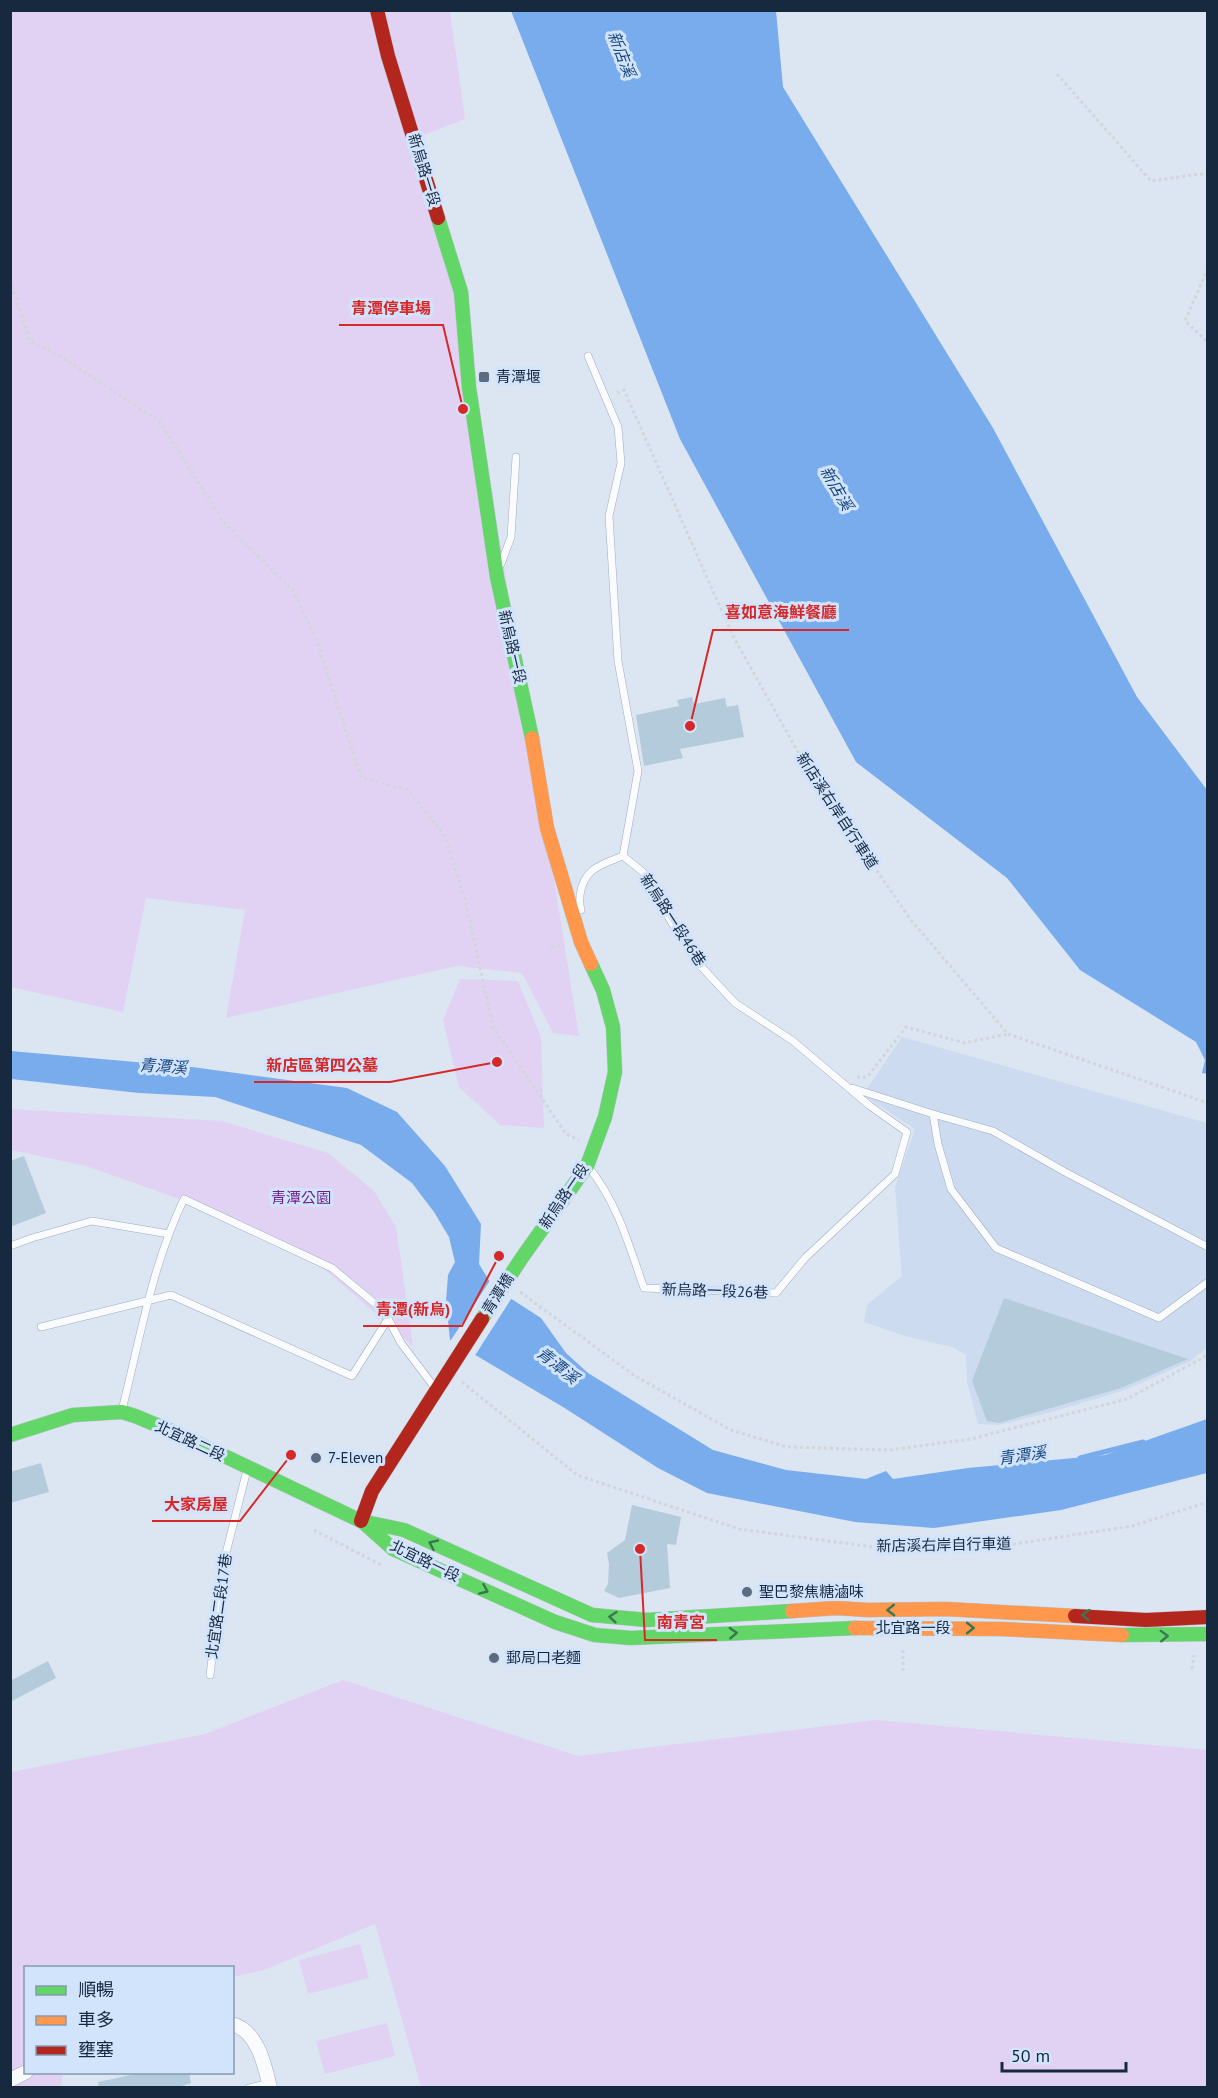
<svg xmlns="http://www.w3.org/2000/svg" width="1218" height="2098" font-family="'PT Sans','Noto Sans TC',sans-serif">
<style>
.built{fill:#ccdbef}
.green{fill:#e1d2f4}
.water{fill:#79aced}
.pier{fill:#dce5f2}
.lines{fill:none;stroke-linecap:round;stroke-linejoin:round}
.stream{stroke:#79aced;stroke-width:5}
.building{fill:#b4cbdb}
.lane-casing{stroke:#a1adbd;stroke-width:8}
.street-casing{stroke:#a1adbd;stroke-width:15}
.fast-casing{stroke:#bbc3cc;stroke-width:15}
.slow-casing{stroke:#bbc3cc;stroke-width:15}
.jam-casing{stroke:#bbc3cc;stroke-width:15}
.path{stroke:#d2d6da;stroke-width:3;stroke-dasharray:3 3;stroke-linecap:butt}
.lane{stroke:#fafbfd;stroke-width:7}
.street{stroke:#fafbfd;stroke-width:14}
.fast{stroke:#63d668;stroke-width:14}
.slow{stroke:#ff974d;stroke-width:14}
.jam{stroke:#b3261e;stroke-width:14}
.oneway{stroke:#397751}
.poi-dot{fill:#5c6b7e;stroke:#d2e4fc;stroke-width:2}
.labels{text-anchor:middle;stroke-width:6;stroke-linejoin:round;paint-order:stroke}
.street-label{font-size:15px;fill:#17293f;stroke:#d2e4fc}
.poi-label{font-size:15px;fill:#17293f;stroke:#d2e4fc;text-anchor:start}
.park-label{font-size:15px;fill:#711f8e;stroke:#d2e4fc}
.water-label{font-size:16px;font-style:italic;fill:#18477e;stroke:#d2e4fc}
.leader{fill:none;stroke:#d62828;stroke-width:2}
.callout-dot{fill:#d62828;stroke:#d2e4fc;stroke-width:2}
.callout-label{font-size:16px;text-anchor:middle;font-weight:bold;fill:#d62828;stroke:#d2e4fc;stroke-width:6;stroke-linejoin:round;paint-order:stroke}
</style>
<rect width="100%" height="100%" fill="#dce5f2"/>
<path class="built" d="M902 1037 1207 1123V1347L1191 1361 1125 1390 1055 1411 999 1425 978 1424 967 1382 966 1355 952 1347 905 1336 864 1322 867 1305 902 1276 895 1187 915 1129 863 1095Z"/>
<path class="green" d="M11 11H450L465 119 406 142 463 310 579 1036 553 1033 522 973 457 966 226 1018 245 910 146 898 123 1012 11 987Z
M460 979 518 981 541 1037 544 1128 500 1125 459 1087 443 1020Z
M10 1109 222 1121 328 1153 374 1191 396 1227 413 1346 315 1261 216 1212 86 1166 11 1150Z
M343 1680 578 1756 876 1720 1207 1750V2087H421L375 1924 264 1970 233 1977 232 1968H26V2072L63 2073 61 2087 11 2088V1772L205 1734Z
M360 1944 369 1978 308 1994 299 1960Z
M387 2023 395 2056 325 2074 316 2041Z"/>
<path class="water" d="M511 11H776L783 87 993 428 1137 697 1207 790V1074L1202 1073 1205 1060 1196 1042 1080 970 1007 878 856 762 680 439Z
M11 1051 192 1067 347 1088 397 1112 445 1166 481 1224 479 1264 493 1287 541 1318 566 1353 588 1373 713 1450 786 1470 866 1479 886 1471 893 1479 968 1468 1105 1455 1207 1419V1473L1061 1510 934 1528 855 1522 707 1493 658 1468 563 1407 450 1340 446 1302 448 1275 455 1262 449 1237 434 1212 412 1183 361 1145 215 1097 139 1093 11 1079Z"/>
<path class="pier" d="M491 1279 495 1285 513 1296 474 1357 449 1343Z"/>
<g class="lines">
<path class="stream" d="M1080 1458 1143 1442"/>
</g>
<path class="building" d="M692 697 694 704 725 698 727 707 738 705 744 737 680 749 683 758 644 766 636 715 679 706 677 700Z
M24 1156 46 1213 10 1227V1161Z
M1004 1298 1188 1359 1121 1388 999 1423 987 1421 972 1381Z
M41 1463 49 1492 10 1503V1472Z
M632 1505 681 1517 676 1545 667 1544 670 1588 619 1598 604 1591 608 1584 609 1564 607 1553 625 1540Z
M48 1661 56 1678 10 1702V1681Z
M140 2073H189L191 2083 175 2088H99L98 2082Z"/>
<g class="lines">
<g class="lane-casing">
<path id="lane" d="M588 356 618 427 621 463 609 516 618 661 638 771 623 856
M501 564 511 537 516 457
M581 910C579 904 580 901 580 895 584 868 601 865 623 856L643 872 676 930 697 962 735 1003 793 1041 870 1106 907 1132 895 1174 805 1258 776 1293 644 1288C629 1246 618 1204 590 1169
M852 1088 933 1114 993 1131 1065 1172 1208 1247
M933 1114 938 1144 951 1189 996 1248 1159 1318 1208 1282
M10 1246 32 1238 92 1221 169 1234
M41 1327 171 1295 352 1376 388 1319
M122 1410C140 1339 152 1265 184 1199L332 1268 384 1311 401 1343 435 1388
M210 1675 223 1565 247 1470
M249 2088 269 2083"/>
</g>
<g class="street-casing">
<path id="street" d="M232 2024C258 2031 265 2066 270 2088
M10 2080 26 2072"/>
</g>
<g class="fast-casing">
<path id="fast" d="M438 218 461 292 469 387 497 577 532 738
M482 1319 521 1259 587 1166 605 1117 615 1072 613 1027 603 990 591 964
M10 1435 73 1415 122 1412 135 1416 176 1433 361 1521 404 1530 592 1615 647 1620 792 1611
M364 1523 393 1549 555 1622 595 1635 631 1638 855 1628
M1122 1635 1208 1634"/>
</g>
<g class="slow-casing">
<path id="slow" d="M532 738 547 828 581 942 591 964
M792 1611 836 1608 868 1610 946 1609 1075 1616
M855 1628 1002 1629 1122 1635"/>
</g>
<g class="jam-casing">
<path id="jam" d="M377 10 388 56 438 218
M361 1521 372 1491 482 1319
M1075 1616 1146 1620 1208 1617"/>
</g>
<path class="path" d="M1057 74 1151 181 1208 173
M1208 268 1185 321 1208 342
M10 280 30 341 63 358 159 421 225 524 293 590 316 639 361 777 408 790 445 836 466 903 493 1027 566 1134 579 1140
M617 393 624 390 733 636 812 777 911 920 1008 1034 1208 1103
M551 947 564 945
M857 1077H867L906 1027 965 1043 1008 1034
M520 1292 635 1376 731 1430 787 1447 889 1450 971 1439 1127 1399 1208 1355
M462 1382 577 1475 739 1529 881 1548 1014 1544 1132 1526 1208 1502
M314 1530 383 1566
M903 1650V1672
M1192 1669 1194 1655"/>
<use href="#lane" class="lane"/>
<use href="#street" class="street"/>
<use href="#fast" class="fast"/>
<use href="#slow" class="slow"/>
<use href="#jam" class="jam"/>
</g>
<defs><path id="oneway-chevron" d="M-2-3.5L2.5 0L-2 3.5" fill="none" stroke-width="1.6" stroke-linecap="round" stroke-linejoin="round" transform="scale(1.5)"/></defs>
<g class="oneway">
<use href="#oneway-chevron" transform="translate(433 1544) rotate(-155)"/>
<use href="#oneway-chevron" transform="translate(484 1590) rotate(24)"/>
<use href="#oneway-chevron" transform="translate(891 1610) rotate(179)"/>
<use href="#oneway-chevron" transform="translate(1086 1615) rotate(-177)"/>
<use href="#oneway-chevron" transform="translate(613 1617) rotate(-175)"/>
<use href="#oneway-chevron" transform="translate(970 1628)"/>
<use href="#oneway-chevron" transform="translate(733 1633) rotate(-3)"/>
<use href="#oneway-chevron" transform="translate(1164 1636) rotate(-2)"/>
</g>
<g class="poi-dot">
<rect x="478" y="371" width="12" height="12" rx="3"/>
<circle cx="316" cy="1458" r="6"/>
<circle cx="747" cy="1592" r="6"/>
<circle cx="494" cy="1658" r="6"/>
</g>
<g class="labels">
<g class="street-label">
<text transform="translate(424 170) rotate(73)" y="5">新烏路一段</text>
<text transform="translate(512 647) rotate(77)" y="5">新烏路一段</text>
<text transform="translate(837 811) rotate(57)" y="5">新店溪右岸自行車道</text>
<text transform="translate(673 920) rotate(57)" y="5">新烏路一段46巷</text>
<text transform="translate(564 1196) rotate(-56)" y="5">新烏路一段</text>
<text transform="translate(715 1291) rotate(2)" y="5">新烏路一段26巷</text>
<text transform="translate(498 1294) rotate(-58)" y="5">青潭橋</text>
<text transform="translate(190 1441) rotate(25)" y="5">北宜路二段</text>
<text transform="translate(944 1545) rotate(-1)" y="5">新店溪右岸自行車道</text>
<text transform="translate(425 1561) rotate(26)" y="5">北宜路一段</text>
<text transform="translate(219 1606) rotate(-82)" y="5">北宜路二段17巷</text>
<text x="913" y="1633">北宜路一段</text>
</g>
<g class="poi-label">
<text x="496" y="382">青潭堰</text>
<text x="328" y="1463">7-Eleven</text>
<text x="759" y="1597">聖巴黎焦糖滷味</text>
<text x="506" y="1663">郵局口老麵</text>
</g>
<g class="park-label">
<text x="301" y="1203">青潭公園</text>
</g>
<g class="water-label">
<text transform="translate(622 54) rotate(69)" y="6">新店溪</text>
<text transform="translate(837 488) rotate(60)" y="6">新店溪</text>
<text transform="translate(163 1066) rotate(4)" y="6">青潭溪</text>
<text transform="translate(558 1365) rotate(38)" y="6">青潭溪</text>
<text transform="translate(1022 1455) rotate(-8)" y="6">青潭溪</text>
</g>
</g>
<path class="leader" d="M463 409L443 325H339M690 726L713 630H849M497 1062L390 1082H254M499 1256L462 1326H363M291 1455L240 1521H152M640 1549L645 1640H717"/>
<g class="callout-dot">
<circle cx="463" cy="409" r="6"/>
<circle cx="690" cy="726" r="6"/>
<circle cx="497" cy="1062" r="6"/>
<circle cx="499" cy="1256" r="6"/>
<circle cx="291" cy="1455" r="6"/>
<circle cx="640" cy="1549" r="6"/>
</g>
<g class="callout-label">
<text x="391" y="314">青潭停車場</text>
<text x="781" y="618">喜如意海鮮餐廳</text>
<text x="322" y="1071">新店區第四公墓</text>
<text x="413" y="1315">青潭(新烏)</text>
<text x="196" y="1510">大家房屋</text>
<text x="681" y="1628">南青宮</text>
</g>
<rect width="1218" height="2098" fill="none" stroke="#17293f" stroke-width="24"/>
<rect x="24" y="1966" width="210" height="108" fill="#d2e4fc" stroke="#8799b0" stroke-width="1.5"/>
<rect x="36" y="1986" width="30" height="9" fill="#63d668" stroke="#8799b0" stroke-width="1.5"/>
<text x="78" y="1996" font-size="18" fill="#17293f">順暢</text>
<rect x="36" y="2016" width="30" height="9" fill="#ff974d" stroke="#8799b0" stroke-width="1.5"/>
<text x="78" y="2026" font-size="18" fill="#17293f">車多</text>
<rect x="36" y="2046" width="30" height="9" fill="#b3261e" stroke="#8799b0" stroke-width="1.5"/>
<text x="78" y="2056" font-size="18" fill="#17293f">壅塞</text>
<path d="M1002 2062v9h124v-9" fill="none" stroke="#17293f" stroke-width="3"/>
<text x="1011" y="2062" font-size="18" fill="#17293f" stroke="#d2e4fc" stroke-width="4.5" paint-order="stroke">50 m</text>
</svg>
